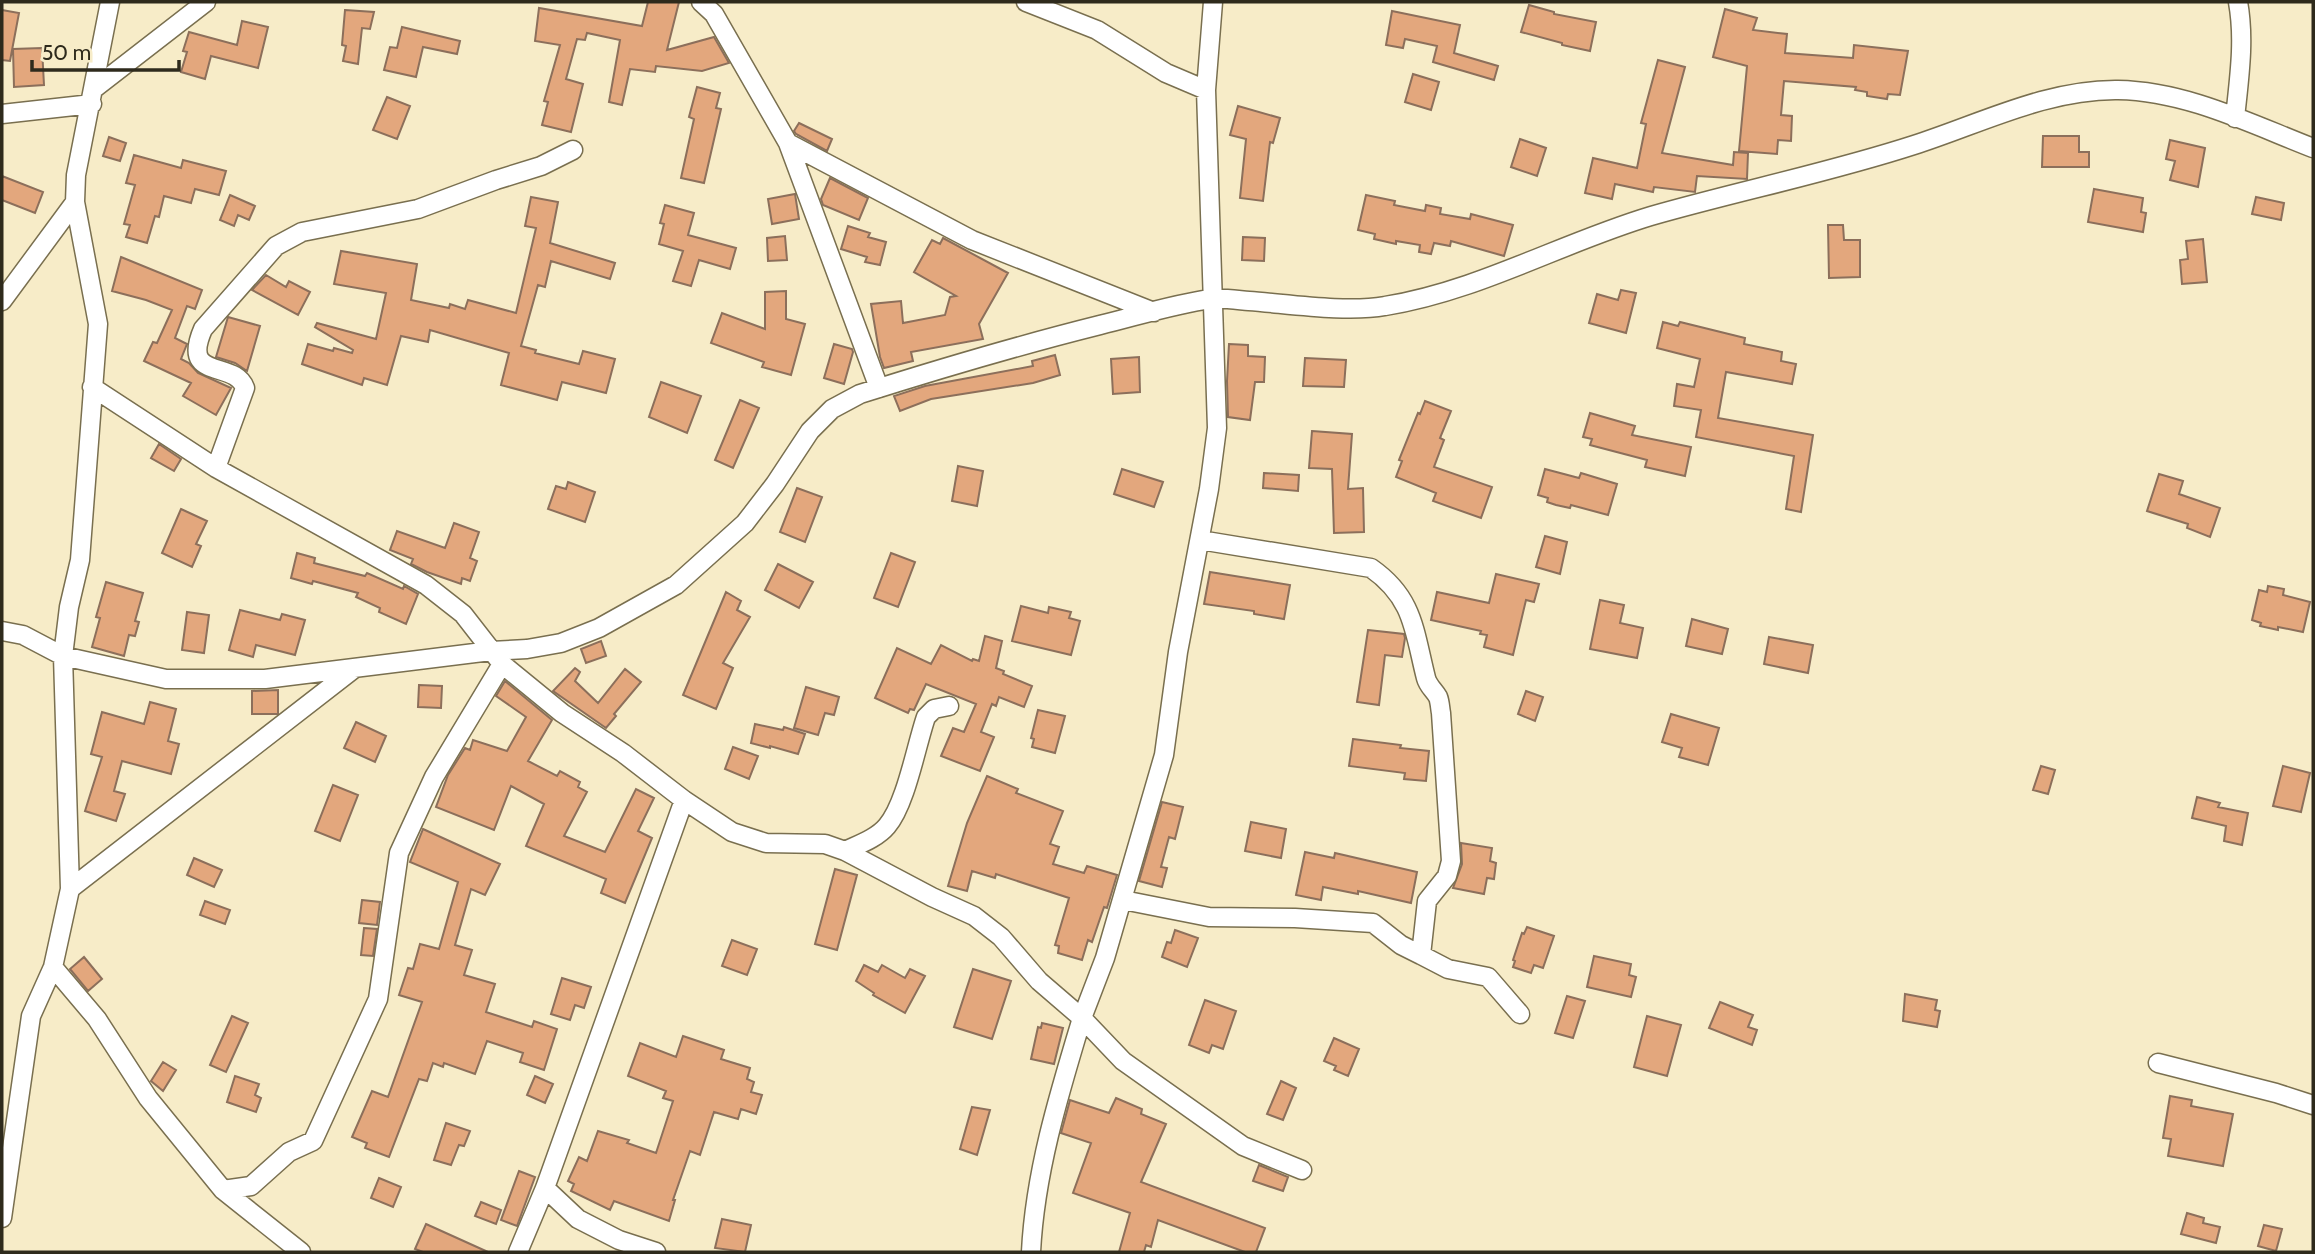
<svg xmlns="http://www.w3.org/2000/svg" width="2315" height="1254" font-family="Cabin,sans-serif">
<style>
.building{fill:#e3a77d;stroke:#8c6f5b;stroke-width:2}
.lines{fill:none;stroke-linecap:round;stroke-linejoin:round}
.minor-casing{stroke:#796f4f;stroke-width:21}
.minor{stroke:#fff;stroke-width:18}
</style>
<rect width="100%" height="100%" fill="#f7ecc8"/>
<path class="building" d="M648 2H679L667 50 714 37 729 63 702 71 656 66 655 72 630 69 622 105 609 102 620 40 587 33 585 40 577 39 566 79 583 84 571 132 542 125 548 102 544 101 560 45 535 41 539 8 642 26Z
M1529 5 1554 12V14L1596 22 1590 51 1562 45V43L1521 32Z
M1725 9 1757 18 1753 30 1787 34 1785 53 1853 58 1854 45 1908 51 1900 95 1888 94 1887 99 1867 96V92L1855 90 1856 87 1784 81 1781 115 1792 116 1791 141 1778 140 1777 154 1739 151 1747 66 1713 57Z
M2 10 19 13 10 61 2 60Z
M345 10 374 12 370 29 362 28 358 64 343 61 346 46 342 45Z
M1392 11 1460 25 1454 53 1498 66 1494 80 1433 62 1437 46 1405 39 1403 48 1386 45Z
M242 21 268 27 258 68 211 56 205 79 181 72 187 52 183 51 189 32 237 45Z
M402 27 460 41 457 54 423 47 416 77 384 70 390 47 397 48Z
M42 48 44 85 14 87 13 49Z
M1658 60 1685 67 1662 153 1733 165 1734 152 1748 153 1747 179 1697 176 1695 192 1654 187 1653 192 1615 184 1612 199 1585 193 1593 158 1637 168 1646 124 1641 123Z
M1413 74 1439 82 1431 110 1405 102Z
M697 87 720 93 716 108 721 109 704 183 681 178 694 119 689 117Z
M387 97 410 106 397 139 373 130Z
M1238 106 1280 118 1273 143 1270 142 1263 201 1240 198 1246 139 1230 135Z
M799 123 832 139 827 151 796 134 794 131Z
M2043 136H2079V152H2089V167H2042Z
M109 137 126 143 120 161 103 156Z
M1520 139 1546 148 1537 176 1511 167Z
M2170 140 2205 148 2198 187 2170 180 2175 161 2166 159Z
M134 155 181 168 183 160 226 171 219 195 195 189 191 203 164 196 159 217 155 216 147 243 126 237 130 225 124 224 135 185 126 183Z
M2 176 43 192 35 213 2 200Z
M830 178 868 198 859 220 823 205 821 199Z
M2094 189 2143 198 2141 212 2146 213 2143 232 2088 222Z
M795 194 799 219 772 224 768 199Z
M230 195 255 206 249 220 238 215 234 226 220 220Z
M1366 195 1395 201 1394 205 1425 211 1426 205 1441 208 1440 214 1470 219 1471 214 1513 225 1504 256 1451 241 1450 246 1434 243 1431 254 1419 252 1420 245 1396 241V244L1374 239 1375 234 1358 230Z
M531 197 558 202 550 243 615 263 610 279 551 261 545 287 538 285 521 346 536 350 535 353 579 364 583 351 615 359 606 393 562 382 557 400 501 385 509 353 430 330 428 342 401 336 387 385 364 378 362 385 302 364 308 344 333 351 334 348 352 353 353 350 315 327 317 323 376 339 386 293 334 284 341 251 417 264 411 300 449 308 450 304 465 309 468 300 516 313 536 228 525 226Z
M2256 197 2284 203 2281 220 2252 214Z
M665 205 694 213 688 235 736 248 730 269 699 260 691 286 673 281 683 251 659 244 664 224 660 223Z
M1828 225H1843L1844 240H1860V277L1829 278Z
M848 226 870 233 868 237 886 242 880 265 865 262 867 257 841 249Z
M785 236 787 260 768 261 767 238Z
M1243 237 1265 238 1264 261 1242 260Z
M943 238 1008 273 979 324 983 339 911 352 913 361 884 368 880 357 871 304 901 301 903 323 945 315 950 297 956 296 914 272 932 240 940 244Z
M2203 239 2207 282 2182 284 2180 260 2188 259 2186 241Z
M121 257 202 290 195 309 187 306 175 338 187 344 181 359 189 363 198 373 231 388 216 415 183 396 191 383 144 361 153 342 157 343 172 310 146 300 112 291Z
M266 275 286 287 289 281 310 292 298 315 252 290Z
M1621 290 1636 293 1626 333 1589 323 1597 294 1618 300Z
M786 291V319L805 324 791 375 762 367 764 362 711 343 722 313 765 329V292Z
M228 317 260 326 247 371 235 363 216 357Z
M1663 322 1678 326 1680 322 1745 338 1744 344 1782 352 1781 361 1796 364 1792 384 1726 372 1718 418 1813 435 1801 512 1786 509 1794 456 1696 437 1701 410 1674 406 1677 384 1694 387 1700 359 1657 348Z
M834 344 852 349 853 352 844 384 824 378Z
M1229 344 1248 345V356L1265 357 1264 382H1255L1250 420 1228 417 1227 381Z
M1055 355 1060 375 1033 383 931 399 900 411 894 396 925 386 1033 366 1032 361Z
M1139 357 1140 392 1113 394 1111 359Z
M1305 358 1346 360 1344 387 1303 386Z
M661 382 701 396 687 433 649 417Z
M740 400 759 408 733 468 715 460Z
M1425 401 1451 411 1440 438 1444 440 1434 467 1492 487 1481 518 1433 501 1436 493 1396 477 1402 461 1399 460 1418 413 1420 414Z
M1590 413 1635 426 1632 435 1691 447 1685 476 1645 467 1647 460 1590 445 1592 439 1583 437Z
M1312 431 1352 434 1348 489 1363 488 1364 532 1334 533 1332 469 1309 468Z
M159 444 181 459 174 471 151 458Z
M958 466 983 471 977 506 952 501Z
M1122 469 1163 482 1154 507 1114 494Z
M1545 469 1579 478 1581 473 1617 484 1608 515 1571 505 1570 508 1556 505 1547 502 1548 498 1538 495Z
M1264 473 1299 475 1298 491 1263 488Z
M2159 474 2183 481 2179 494 2220 508 2210 537 2187 528 2188 524 2147 511Z
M568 482 595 492 585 522 548 509 556 486 566 489Z
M797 488 822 497 805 542 780 532Z
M181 509 207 521 196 544 201 546 192 567 162 553Z
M454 523 479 532 470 558 477 561 470 581 462 578 461 584 427 572 411 564 413 559 390 550 397 531 445 548Z
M1545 536 1567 542 1560 574 1536 567Z
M297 553 315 558 314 563 365 576 367 573 403 589 404 586 418 594 406 624 379 612 380 608 356 597 358 593 313 581 312 584 291 578Z
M891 553 915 562 898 607 874 598Z
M778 564 813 582 799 608 765 590Z
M1210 572 1290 585 1284 619 1254 614V611L1204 604Z
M1496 574 1539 584 1534 602 1526 600 1513 655 1484 647 1487 635 1480 634 1481 631 1431 620 1437 592 1489 603Z
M106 582 143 593 135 621 139 622 135 636 129 635 124 656 92 647 100 618 96 617Z
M2268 586 2284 589 2283 595 2310 602 2303 632 2278 627V630L2260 626 2261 623 2252 620 2259 590 2267 592Z
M726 592 741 601 737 610 750 617 723 663 733 668 716 709 683 695Z
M1600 600 1624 605 1620 623 1643 628 1637 658 1590 649Z
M1021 606 1048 613 1049 607 1071 612 1069 618 1080 621 1071 655 1012 641Z
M240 610 280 620 282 614 305 620 295 655 256 645 253 657 229 650Z
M187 612 209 615 204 653 182 650Z
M1692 619 1728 629 1722 654 1686 646Z
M1368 630 1404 634 1405 638 1402 657 1385 655 1379 705 1357 702Z
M985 636 1002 641 996 668 1004 671 1003 674 1032 686 1024 707 999 697 996 706 992 704 981 732 994 737 980 771 941 756 953 728 964 732 976 704 926 684 914 710 910 709 908 713 875 698 897 648 931 664 941 645 972 661 973 659 979 661Z
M1769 637 1813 645 1808 673 1764 664Z
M601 641 606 656 586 663 581 649Z
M575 668 580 672 575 681 598 703 625 669 641 682 614 714 616 716 606 728 553 691Z
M505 681 552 720 528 761 557 776 560 771 580 782 578 787 587 792 564 836 605 852 636 789 654 798 638 831 652 838 625 903 601 893 606 879 526 846 544 804 511 786 494 830 436 807 448 775 465 748 470 750 473 740 507 751 526 717 496 696Z
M419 685 442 686 441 708 418 707Z
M806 687 839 697 834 715 825 713 818 735 794 728Z
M278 690V714H252V691Z
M1526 691 1543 697 1535 721 1518 714Z
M150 702 176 709 168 741 179 744 171 774 122 761 114 791 125 794 116 821 85 811 102 757 91 754 102 712 144 724Z
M1038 710 1065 716 1055 753 1032 747 1034 739 1031 738Z
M1671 714 1719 728 1708 765 1679 757 1682 748 1662 742Z
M356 722 386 736 375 762 344 748Z
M755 724 783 730 784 727 805 734 798 754 770 746V748L751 743Z
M1353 739 1401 745 1400 748 1429 751 1426 781 1404 779 1405 773 1349 766Z
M733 747 758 756 749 779 725 769Z
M2041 766 2055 770 2048 794 2033 790Z
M2283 766 2310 773 2301 812 2273 806Z
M987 776 1018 789 1016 793 1063 811 1050 844 1059 847 1053 864 1084 873 1087 866 1117 875 1107 908 1104 907 1092 942 1088 940 1082 960 1058 953 1059 946 1055 945 1069 898 996 874 995 878 972 871 967 891 948 886 967 823Z
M333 785 358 795 340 841 315 831Z
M2197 797 2220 803 2218 807 2248 813 2242 845 2224 841 2226 826 2192 818Z
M1162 802 1183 807 1175 839 1169 837 1161 867 1167 868 1162 887 1139 881Z
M1251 822 1286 829 1281 858 1245 851Z
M423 829 500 864 485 895 471 889 455 945 472 950 464 975 495 984 486 1012 532 1027 534 1021 557 1029 544 1070 520 1062 523 1053 487 1041 475 1074 444 1063 443 1067 433 1063 427 1081 419 1079 389 1157 365 1148 367 1143 352 1137 372 1091 388 1097 422 1002 399 995 408 968 413 969 420 944 439 949 458 882 410 862Z
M1461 843 1492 848 1490 861 1496 863 1494 879 1487 878 1484 894 1453 888 1462 864Z
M1305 852 1334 858 1335 853 1417 872 1411 903 1358 891V894L1323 887 1321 900 1296 895Z
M194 858 222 870 214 887 187 875Z
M835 869 857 875 837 950 815 944Z
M362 900 380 902 377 925 359 923Z
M205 901 230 910 225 924 200 915Z
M1527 927 1554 936 1543 968 1534 965 1531 973 1513 967 1515 961 1513 960 1522 933 1524 934Z
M364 928 377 929 373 956 361 955Z
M1175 930 1198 938 1187 967 1162 957 1167 942 1171 943Z
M732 940 757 949 747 975 722 966Z
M1594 956 1631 964 1629 975 1636 977 1631 997 1587 987Z
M84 957 102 979 88 991 70 969Z
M864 965 878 972 882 965 905 978 910 969 925 976 905 1013 873 995 874 993 856 981Z
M973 969 1011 981 992 1039 954 1027Z
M562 978 591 987 584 1008 575 1005 570 1020 551 1014Z
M1905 994 1937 1000 1935 1010 1940 1011 1937 1027 1903 1021Z
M1567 996 1585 1001 1573 1038 1555 1033Z
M1205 1000 1236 1011 1223 1049 1212 1045 1209 1053 1189 1045Z
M1720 1002 1753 1015 1748 1027 1757 1030 1752 1045 1709 1028Z
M232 1016 248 1023 226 1072 210 1065Z
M1647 1016 1681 1025 1667 1076 1634 1067Z
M1042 1023 1063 1028 1054 1064 1031 1059 1038 1027 1041 1028Z
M683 1036 724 1050 721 1059 750 1068 747 1079 754 1082 751 1092 762 1095 756 1114 741 1109 738 1119 714 1112 700 1155 690 1151 673 1200H675L669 1221 614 1201 610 1210 571 1191 574 1184 568 1181 579 1157 587 1161 598 1131 629 1140 627 1143 656 1153 673 1101 663 1098 666 1091 628 1076 640 1043 676 1057Z
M1334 1038 1359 1049 1348 1076 1334 1070 1336 1066 1324 1061Z
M163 1062 176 1070 163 1091 151 1081Z
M235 1076 259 1084 255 1095 261 1098 256 1112 227 1102Z
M535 1076 553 1084 545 1103 527 1095Z
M1281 1081 1296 1088 1283 1120 1267 1114Z
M2170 1096 2192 1100 2191 1106 2233 1114 2223 1166 2168 1156 2171 1139 2163 1138Z
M1116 1098 1142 1109 1141 1114 1166 1124 1141 1182 1265 1228 1256 1252H1245L1158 1220 1151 1247 1146 1245 1144 1252H1119L1130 1213 1073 1193 1091 1143 1061 1133 1070 1100 1109 1113Z
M972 1107 990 1110 977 1155 960 1149Z
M446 1123 470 1131 464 1146 459 1145 451 1165 434 1160Z
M1259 1165 1288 1177 1283 1191 1253 1181Z
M519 1171 535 1177 517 1226 501 1220Z
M379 1178 401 1187 393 1207 371 1198Z
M481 1202 501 1210 496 1224 475 1216Z
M2187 1213 2204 1218 2203 1223 2220 1227 2216 1243 2181 1234Z
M722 1219 751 1225 745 1252 715 1248Z
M426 1224 488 1252H423L415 1249Z
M2264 1225 2282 1229 2276 1251 2258 1246Z"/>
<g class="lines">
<g class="minor-casing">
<path id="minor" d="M701 2 714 14 788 143 879 388
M1026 2 1097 30 1166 73 1206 90
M95 88 206 2
M2 114 92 104
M2235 118C2239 79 2245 40 2238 2
M788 143 972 240 1154 312
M2 301 75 202
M92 387 216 468 426 585 463 614 502 664 562 713 623 753 684 800 732 832 766 843 825 844 845 851 932 897 974 916 1001 937 1039 981 1082 1018 1105 958 1164 755 1178 652 1209 489 1217 428 1206 90 1213 2
M216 468 245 388C235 359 180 382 203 329L276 246 302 232 418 209 496 180 541 166 573 150
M2 631 23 635 63 656 166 679H265L491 651 527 649 561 643 599 628 676 585 745 523 775 484 810 431 832 409 860 394C939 369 1020 345 1100 325 1137 316 1174 304 1211 299 1223 298 1237 300 1249 301 1289 304 1347 313 1385 306 1478 291 1561 243 1651 216 1738 191 1828 173 1914 145 1980 124 2047 89 2118 90 2186 91 2251 124 2313 148
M845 851C860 844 877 838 887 826 906 804 916 746 926 717L934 709 949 706
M70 889 355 668
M1123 900 1209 917 1295 918 1373 923 1401 945 1421 955 1427 901 1447 876 1451 861 1441 713C1440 708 1440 702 1438 697 1434 690 1428 686 1426 678 1414 631 1414 598 1371 568L1200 540
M1421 955 1448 969 1488 977 1520 1014
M53 967 97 1019 148 1098 223 1190 301 1252
M2158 1063 2276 1093 2313 1105
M545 1188 578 1219 619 1240 656 1252
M223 1190 251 1186 289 1152 313 1141 378 999 399 853 434 777 502 664
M2 1218 31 1016 53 967 70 889 63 656 69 607 80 560 98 324 75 202 76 175 110 2
M518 1252 545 1188 684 800
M1031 1252C1035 1172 1059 1094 1082 1018L1123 1061 1243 1146 1302 1170"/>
</g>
<use href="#minor" class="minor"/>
</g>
<rect width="2315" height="1254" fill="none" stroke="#2e2a1c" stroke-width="7"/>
<path d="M32 60v10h147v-10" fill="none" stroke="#2e2a1c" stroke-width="3.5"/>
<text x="42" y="60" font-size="21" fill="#2e2a1c" stroke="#f7ecc8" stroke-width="5" paint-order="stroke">50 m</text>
</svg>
